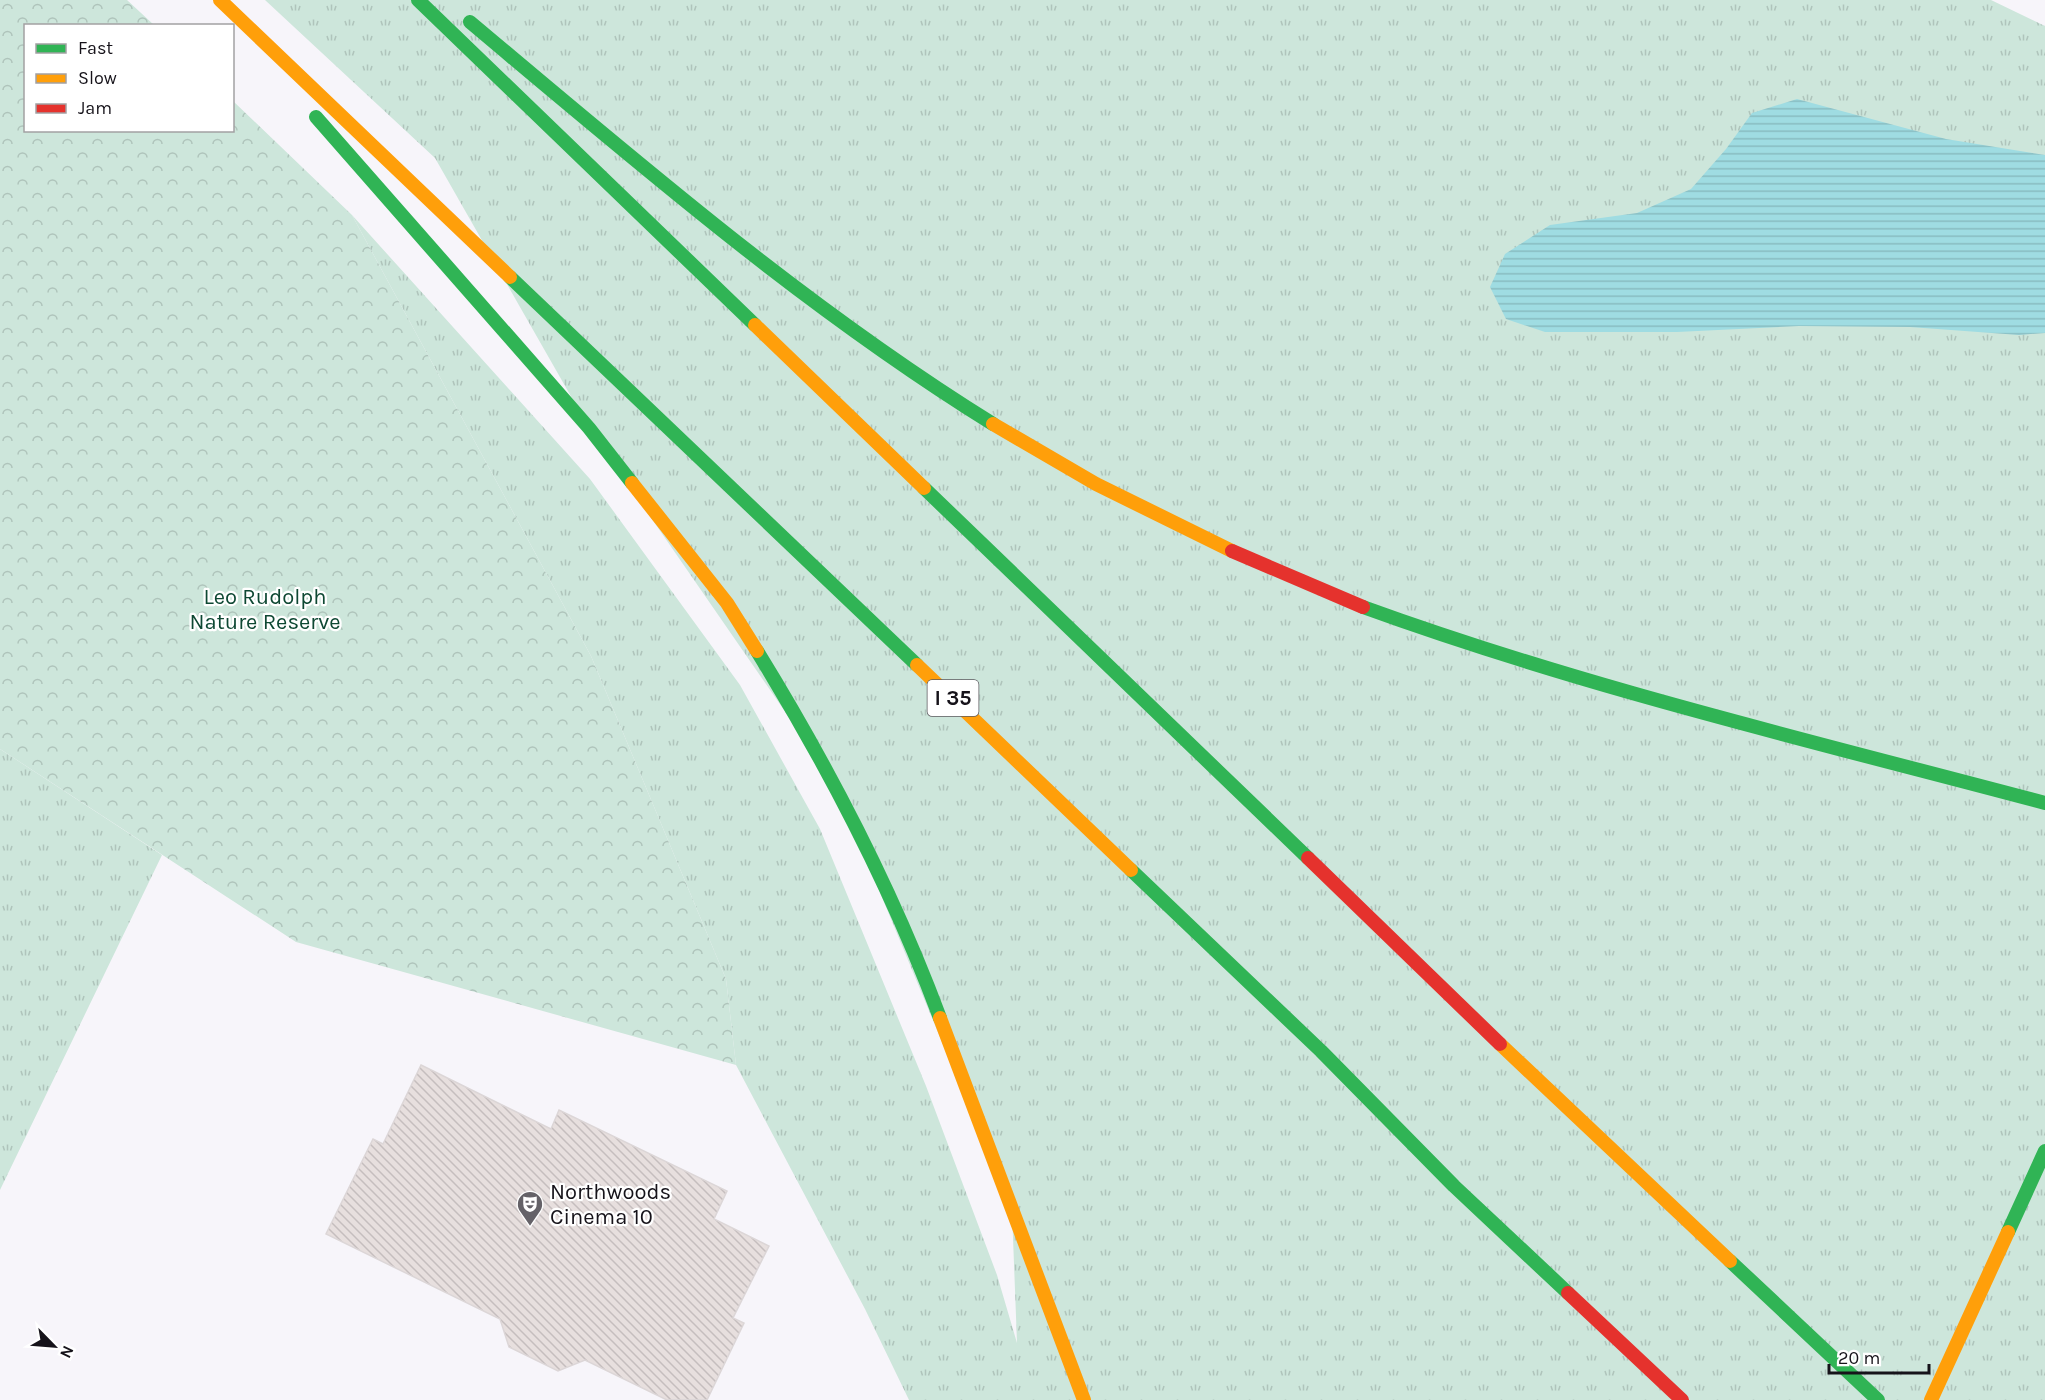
<svg xmlns="http://www.w3.org/2000/svg" width="2045" height="1400" font-family="Karla,sans-serif">
<style>
.grass{fill:url(#grass-tufts)}
.park{fill:url(#park-crowns)}
.water{fill:url(#water-rules)}
.building{fill:url(#building-back-hatch);stroke:#dcd6d7;stroke-width:1.5}
.lines{fill:none;stroke-linecap:round;stroke-linejoin:round}
.fast{stroke:#30b455;stroke-width:14}
.slow{stroke:#ff9f0a;stroke-width:14}
.jam{stroke:#e5322d;stroke-width:14}
.labels{text-anchor:middle;stroke-width:4.5;stroke-linejoin:round;paint-order:stroke}
.shield{fill:#fff;stroke:#5c5a5f;stroke-width:1.5}
.shield-label{font-size:21px;font-weight:bold;fill:#16131a}
.park-label{font-size:22px;fill:#0e4833;stroke:#fff}
.poi-label{font-size:22px;fill:#16131a;stroke:#fff;text-anchor:start}
</style>
<defs>
<pattern id="grass-tufts" width="24" height="20" patternUnits="userSpaceOnUse" patternTransform="scale(1.5)"><rect width="24" height="20" fill="#cde6db"/><path d="M3 7l-1-3M5 7V3M7 7l1-3M15 17l-1-3M17 17v-4M19 17l1-3" fill="none" stroke="#afc4bb"/></pattern>
<pattern id="park-crowns" width="20" height="18" patternUnits="userSpaceOnUse" patternTransform="scale(1.5)"><rect width="20" height="18" fill="#cde6db"/><path d="M2 6a3 3 0 1 1 6 0M12 15a3 3 0 1 1 6 0" fill="none" stroke="#afc4bb"/></pattern>
<pattern id="water-rules" width="6" height="5" patternUnits="userSpaceOnUse" patternTransform="scale(1.5)"><rect width="6" height="5" fill="#9fdce2"/><path d="M0 2.5h6" fill="none" stroke="#88bcc1"/></pattern>
<pattern id="building-back-hatch" width="6" height="6" patternUnits="userSpaceOnUse" patternTransform="scale(1.5)"><rect width="6" height="6" fill="#e7dfde"/><path d="M-1 5l2 2M0 0l6 6M5-1l2 2" fill="none" stroke="#c5bebe"/></pattern>
</defs>
<rect width="100%" height="100%" fill="#f7f5fa"/>
<path class="grass" d="M265 0H1991L2045 26V1400H909L865 1309 736 1065 726 979 591 656 352 215 590 479 740 685 820 829 926 1086 997 1275 1017 1343 1012 1211 835 784 589 428 435 158Z
M0 749 162 855 0 1190Z"/>
<path class="park" d="M0 0H127L154 25 26 26V130H232L233 101 352 215 591 656 726 979 736 1065 296 942 0 749Z"/>
<path class="water" d="M1797 99 1946 139 2045 155V333L2019 335 1910 327 1799 326 1677 332H1545L1506 319 1490 287 1505 254 1550 225 1637 213 1691 189 1726 149 1752 113Z"/>
<path class="building" d="M421 1065 551 1129 559 1110 727 1191 714 1219 769 1246 733 1318 744 1323 707 1400H667L585 1360 558 1371 509 1347 500 1319 326 1234 373 1139 383 1144Z"/>
<g class="lines">
<path class="fast" d="M418 0 755 325
M470 22C638 163 806 308 993 424
M316 117 589 428 632 483
M510 277 917 665
M924 488 1308 858
M1363 607C1586 688 1816 742 2045 803
M757 651C829 768 892 889 940 1018
M1131 870 1321 1051 1454 1186 1568 1293
M2008 1232 2045 1151
M1730 1261 1878 1400"/>
<path class="slow" d="M220 0 510 277
M755 325 924 488
M993 424 1096 484 1232 551
M632 483 727 603 757 651
M917 665 1131 870
M940 1018 1084 1400
M1500 1044 1730 1261
M1931 1400 2008 1232"/>
<path class="jam" d="M1232 551 1363 607
M1308 858 1500 1044
M1568 1293 1682 1400"/>
</g>
<defs>
<g id="theatre-pin" transform="scale(1.35)"><path d="M0 17L-7.5 6A9.5 9.5 0 1 1 7.5 6Z" fill="#656268" stroke="#fff"/><path d="M-5-5.5Q0-4 5-5.5V0Q5 5 0 6Q-5 5-5 0ZM-3.3-2.5H-1v1.5H-3.3ZM1-2.5H3.3v1.5H1ZM-2.8 1Q0 5.5 2.8 1Z" fill="#fff"/></g>
</defs>
<g fill-rule="evenodd">
<use href="#theatre-pin" x="530" y="1204"/>
</g>
<g class="labels">
<rect class="shield" x="927.5" y="680" width="51" height="36" rx="4.5"/>
<g class="shield-label">
<text x="953" y="705">I 35</text>
</g>
<g class="park-label">
<text x="265" y="604">Leo Rudolph<tspan x="265" dy="25">Nature Reserve</tspan></text>
</g>
<g class="poi-label">
<text x="550" y="1199">Northwoods<tspan x="550" dy="25">Cinema 10</tspan></text>
</g>
</g>
<rect x="24" y="24" width="210" height="108" fill="#ffffff" stroke="#a2a1a3" stroke-width="1.5"/>
<rect x="36" y="44" width="30" height="9" fill="#30b455" stroke="#a2a1a3" stroke-width="1.5"/>
<text x="78" y="54" font-size="18" fill="#16131a">Fast</text>
<rect x="36" y="74" width="30" height="9" fill="#ff9f0a" stroke="#a2a1a3" stroke-width="1.5"/>
<text x="78" y="84" font-size="18" fill="#16131a">Slow</text>
<rect x="36" y="104" width="30" height="9" fill="#e5322d" stroke="#a2a1a3" stroke-width="1.5"/>
<text x="78" y="114" font-size="18" fill="#16131a">Jam</text>
<g transform="translate(54 1346) rotate(115)" stroke="#ffffff" stroke-width="4.5" paint-order="stroke">
<path d="M0-4.5L10 22L0 15L-10 22Z" fill="#16131a"/>
<text y="-9" font-size="16" font-weight="bold" text-anchor="middle" fill="#16131a">N</text>
</g>
<path d="M1829 1364v9h100v-9" fill="none" stroke="#16131a" stroke-width="3"/>
<text x="1838" y="1364" font-size="18" fill="#16131a" stroke="#ffffff" stroke-width="4.5" paint-order="stroke">20 m</text>
</svg>
